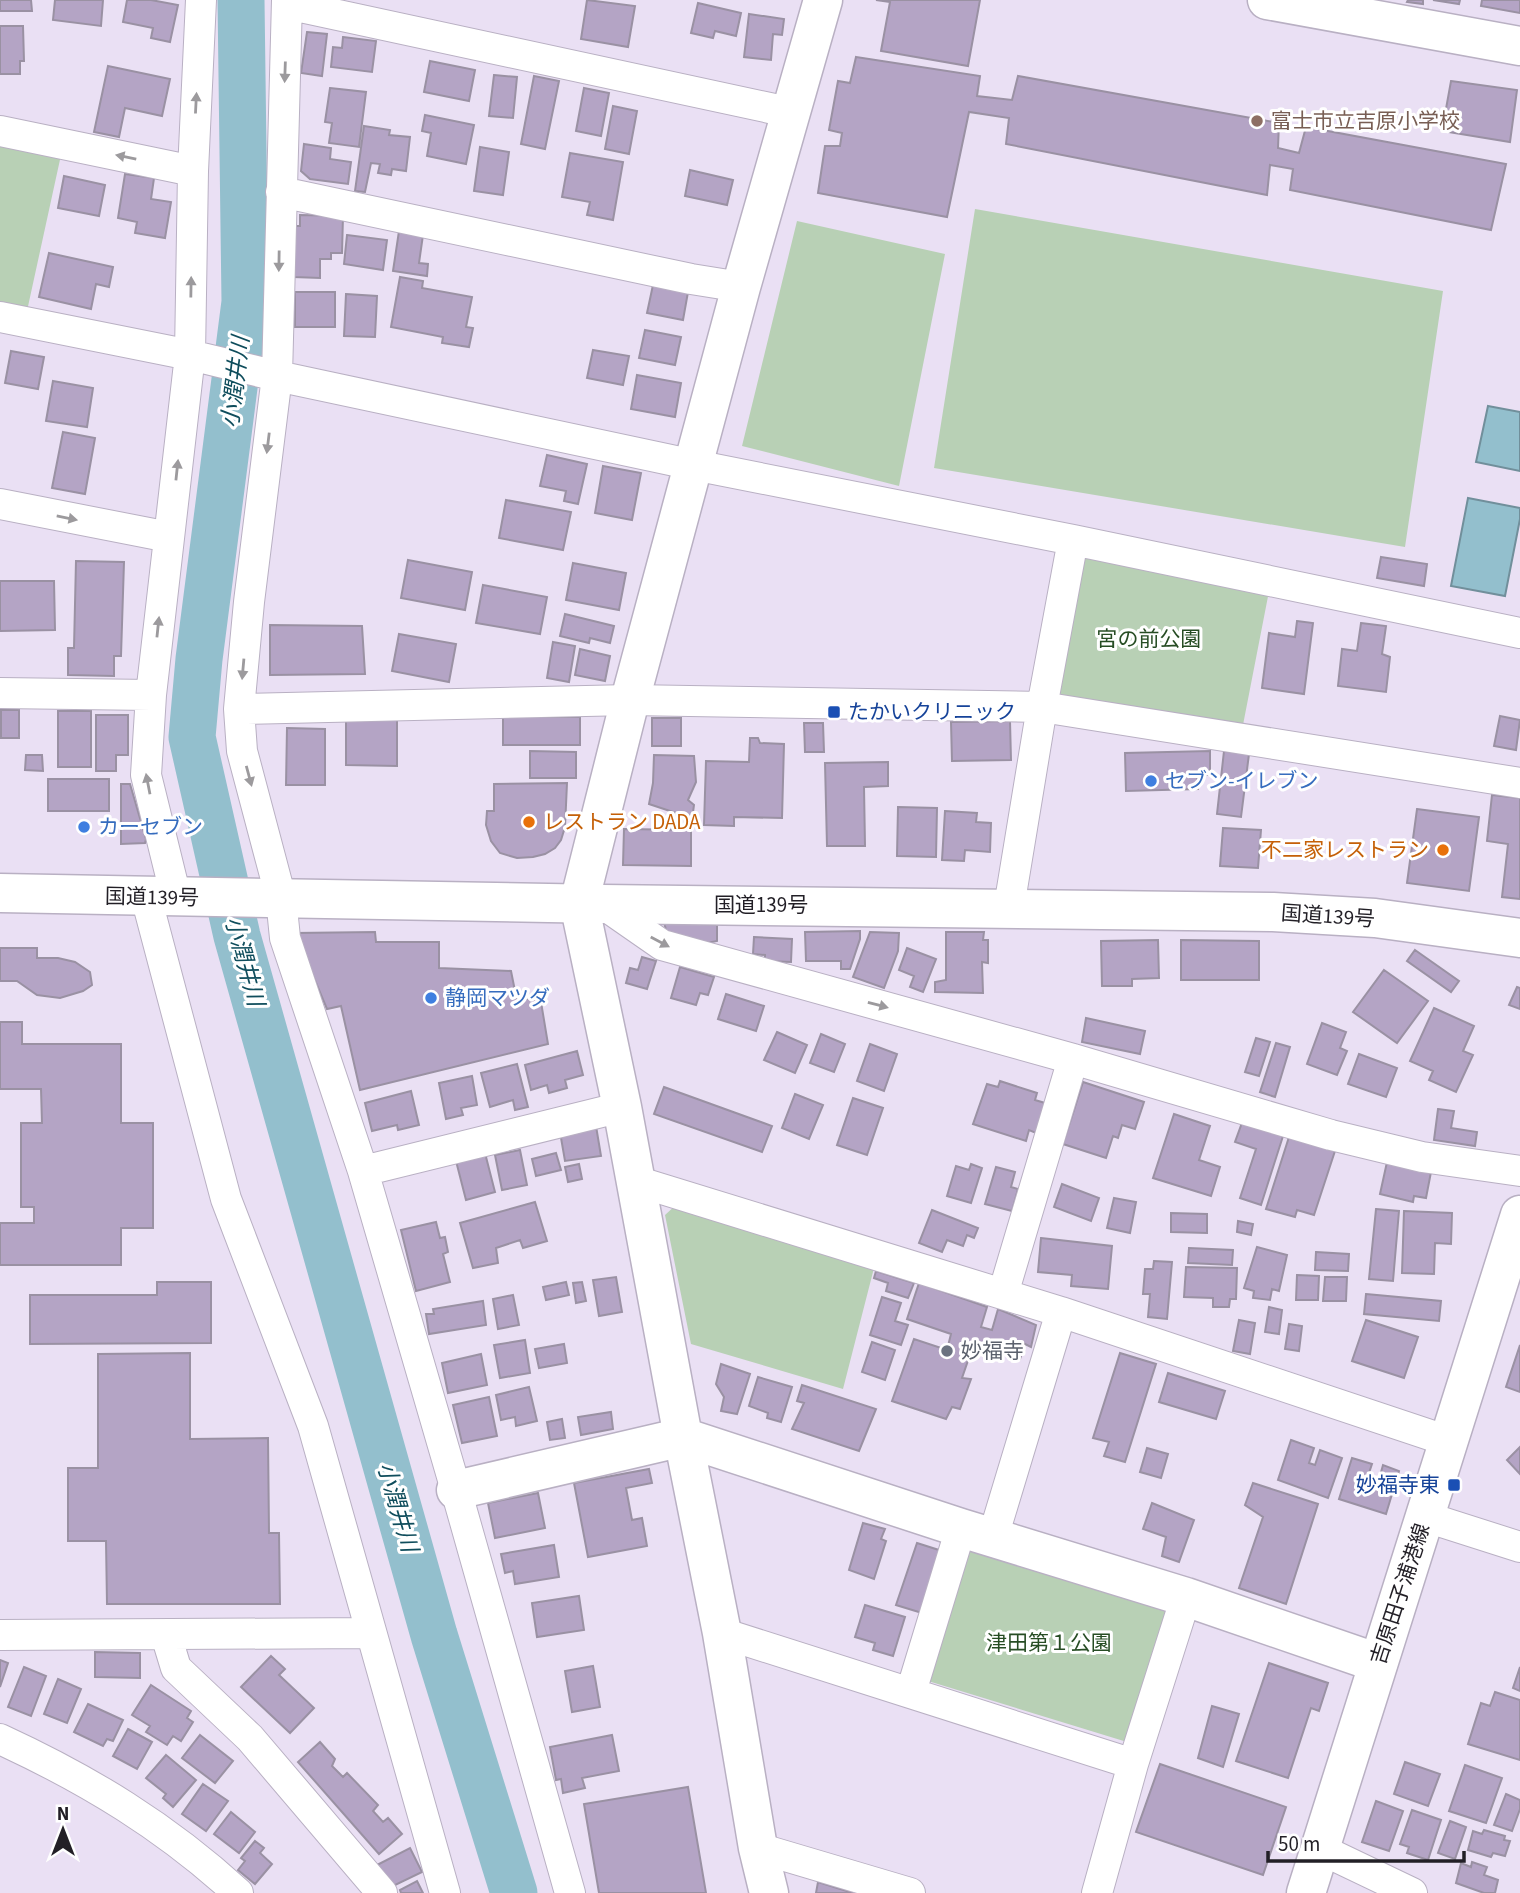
<svg xmlns="http://www.w3.org/2000/svg" width="1520" height="1893" font-family="'Source Sans 3','Noto Sans JP',sans-serif">
<style>
.green{fill:#b8d0b5}
.water{fill:#93bfcd;stroke:#718f9b;stroke-width:2}
.lines{fill:none;stroke-linecap:round;stroke-linejoin:round}
.river{stroke:#93bfcd;stroke-width:47}
.building{fill:#b4a4c5;stroke:#9a91a3;stroke-width:2}
.minor-casing{stroke:#b9b0c3;stroke-width:32}
.tertiary-casing{stroke:#b9b0c3;stroke-width:41}
.secondary-casing{stroke:#b9b0c3;stroke-width:41}
.trunk-casing{stroke:#b9b0c3;stroke-width:41}
.minor{stroke:#fff;stroke-width:30}
.tertiary{stroke:#fff;stroke-width:38}
.secondary{stroke:#fff;stroke-width:38}
.trunk{stroke:#fff;stroke-width:38}
.oneway{fill:#9c9a9d}
.education-dot{fill:#8d6e63;stroke:#fff;stroke-width:2.5}
.transit-dot{fill:#1a4fb4;stroke:#fff;stroke-width:2.5}
.shop-dot{fill:#3f7fe0;stroke:#fff;stroke-width:2.5}
.food-dot{fill:#e8710a;stroke:#fff;stroke-width:2.5}
.worship-dot{fill:#6b7280;stroke:#fff;stroke-width:2.5}
.labels{text-anchor:middle;stroke-width:6;stroke-linejoin:round;paint-order:stroke}
.education-label{font-size:21px;fill:#785e54;stroke:#fff;text-anchor:start}
.park-label{font-size:21px;fill:#274d24;stroke:#fff}
.transit-label{font-size:21px;fill:#164399;stroke:#fff;text-anchor:start}
.shop-label{font-size:21px;fill:#366cbe;stroke:#fff;text-anchor:start}
.food-label{font-size:21px;fill:#c56008;stroke:#fff;text-anchor:start}
.street-label{font-size:21px;fill:#221f26;stroke:#fff}
.worship-label{font-size:21px;fill:#5b616d;stroke:#fff;text-anchor:start}
.water-label{font-size:23px;font-style:italic;fill:#0f4d5c;stroke:#fff}
</style>
<rect width="100%" height="100%" fill="#eae0f4"/>
<path class="green" d="M0 142 61 155 27 311 0 306Z
M975 209 1443 291 1405 547 934 468Z
M797 221 945 254 899 486 742 446Z
M1079 550 1271 581 1242 730 1048 703Z
M678 1203 874 1268 843 1389 691 1344 665 1215Z
M970 1544 1169 1604 1127 1742 928 1681Z"/>
<path class="water" d="M1488 406 1520 412V471L1476 462Z
M1468 498 1520 508V519L1505 596 1451 586Z"/>
<g class="lines">
<path class="river" d="M241 0 245 302 199 659 192 737 237 936 434 1635 514 1893"/>
</g>
<path class="building" d="M0 0H31L32 11H0Z
M55 0H103L101 26 53 20Z
M127 0H151L178 5 170 42 151 38 153 28 123 22Z
M587 0 635 6 628 47 581 39Z
M876 0H980L968 66 881 51 890 2Z
M1408 0H1423V4L1407 2Z
M1433 0H1460L1459 4Z
M1482 0H1520V13L1481 6Z
M698 3 741 13 736 36 715 31 713 38 691 33Z
M749 14 784 19 782 35 773 34 771 60 744 57Z
M0 26H23L24 61H20V74H0Z
M307 32 327 34 322 76 301 73Z
M343 37 376 41 372 72 331 67 333 47 342 48Z
M856 57 980 76 977 96 1012 100 1018 76 1279 123 1278 148 1299 153 1306 127 1506 164 1491 230 1290 190 1293 169 1270 165 1267 195 1006 144 1009 118 969 112 947 217 818 193 825 146H840L842 133 829 130 838 81 850 83Z
M430 61 475 70 469 101 424 92Z
M108 66 170 79 162 116 125 108 119 137 94 132Z
M494 75 517 77 513 118 489 116Z
M534 76 559 81 545 149 521 144Z
M1451 81 1517 90 1510 142 1442 131Z
M330 88 366 92 359 147 329 143 332 123 325 122Z
M584 88 609 93 601 136 576 131Z
M613 106 637 111 629 154 605 149Z
M425 115 474 125 466 164 427 156 431 133 422 131Z
M364 126 390 130 389 135 410 137 406 171 392 169 391 175 378 173 380 164 371 163 365 192 355 191Z
M304 144 331 148 330 159 351 162 348 184 310 179 301 171Z
M480 147 509 152 503 195 474 191Z
M570 153 623 162 613 220 587 215 590 202 562 197Z
M690 170 733 180 727 205 685 196Z
M125 174 154 178 151 199 171 202 165 238 135 233 137 222 118 218Z
M64 176 105 185 99 216 58 208Z
M300 215 343 216 342 253H331V259H320V278L294 277 295 226H300Z
M399 231 423 235 419 263 428 264 427 276 393 271Z
M347 235 387 240 383 270 344 264Z
M49 253 113 267 109 287 96 284 91 309 39 297Z
M400 277 423 281 422 288 472 297 466 327 473 328 469 347 442 343 443 337 391 327Z
M653 285 688 292 683 320 647 313Z
M295 292H335V327H295Z
M346 294 377 296 375 337 344 336Z
M645 330 681 337 675 365 639 358Z
M593 350 629 356 623 385 587 378Z
M11 351 44 357 38 389 5 383Z
M637 375 681 383 675 417 631 409Z
M53 381 93 388 87 427 46 421Z
M63 432 95 438 85 494 52 488Z
M547 455 587 464 578 504 564 501 566 491 540 486Z
M603 466 641 473 632 520 595 513Z
M506 500 571 512 563 550 499 538Z
M1381 557 1427 564 1424 586 1377 578Z
M408 560 472 572 465 610 401 598Z
M76 561 124 562 121 656H114V676L68 675V648H74Z
M573 563 626 573 619 610 566 600Z
M0 581H54L55 630 0 631Z
M483 585 547 597 540 634 476 623Z
M565 614 614 626 610 643 590 638 589 643 560 636Z
M1297 621 1313 623 1304 694 1262 688 1269 633 1295 637Z
M1361 623 1386 626 1382 654 1390 657 1386 692 1338 686 1342 649 1357 651Z
M270 625 362 626 365 674 270 675Z
M399 634 456 644 449 682 392 671Z
M553 642 575 646 569 682 547 678Z
M580 649 610 656 605 681 575 675Z
M1 710H19V738H1Z
M58 711H91V767H58Z
M96 715H128V755H116V771H96Z
M1500 716 1520 720 1516 750 1494 746Z
M503 717H580V745H503Z
M346 718H397V766L346 765Z
M652 718H681V746H652Z
M1010 721 1011 760 952 761 951 722Z
M804 723H823L824 752H805Z
M287 728 325 729V785H286Z
M750 738H758L760 743 784 744 782 818 734 817V826L704 825 706 761 749 762Z
M530 751 576 752V778H530Z
M1210 751V775H1197L1198 789 1126 791 1125 753Z
M1224 751 1249 754 1241 817 1217 814Z
M26 755H42L43 771 25 770Z
M654 755 694 756 696 782 688 800 694 805 691 827 676 824V813L649 804 653 783Z
M888 762V786L864 787 865 846H827L825 763Z
M48 779H109V811H48Z
M567 783 565 827 561 840 555 848 545 854 533 857 517 858 500 853 491 841 486 825 487 811H494V784Z
M121 784H130L146 839 145 843 121 844Z
M1492 795 1520 798V899L1502 897 1508 844 1487 841Z
M898 807 937 808 936 857 897 856Z
M1417 809 1479 817 1469 891 1407 883Z
M945 811 977 813 976 822 991 823 990 852 965 850 964 861 942 860Z
M1223 828 1261 830 1258 868 1220 866Z
M624 829 691 830V866L623 865Z
M664 922 717 925V941L697 945 667 934Z
M860 931V939L850 969H841V961H806L805 932Z
M375 932 376 942H439V968L511 971 517 1001 540 996 548 1044 360 1090 341 1006 327 1009 295 933Z
M870 932 899 933 898 951 884 988 853 977Z
M946 932H984L983 940H988V963L982 962 983 993 935 992V982L946 980Z
M754 937 792 939 791 962 765 961V955L753 954Z
M1158 940 1159 978 1132 979V986H1102L1101 941Z
M1181 940 1259 941V980H1181Z
M0 948H37V958H58L75 962 90 972 92 985 83 991 60 998 37 995 17 981H0Z
M907 948 936 959 923 992 910 987 914 976 899 970Z
M1415 950 1459 981 1451 992 1407 961Z
M642 957 656 961 647 989 626 983 630 968 638 970Z
M680 967 714 977 708 995 700 993 696 1005 671 998Z
M1384 970 1428 1001 1397 1043 1353 1012Z
M1517 987 1520 988V1009L1509 1005Z
M726 994 764 1006 756 1031 718 1019Z
M1434 1008 1474 1026 1463 1051 1473 1055 1456 1092 1429 1080 1433 1071 1410 1061Z
M1086 1018 1145 1031 1140 1054 1082 1042Z
M0 1022H22V1044H121V1123H153V1228H121V1265H0V1223H34V1207H21V1123H42L41 1089H0Z
M1322 1023 1346 1032 1340 1048 1347 1051 1337 1075 1307 1064Z
M777 1032 807 1045 795 1073 764 1060Z
M821 1034 845 1044 834 1072 810 1063Z
M1256 1038 1270 1042 1259 1076 1245 1072Z
M1276 1043 1290 1047 1275 1097 1260 1092Z
M870 1044 897 1054 884 1091 857 1081Z
M577 1051 583 1075 565 1080 567 1088 549 1093 547 1085 531 1090 525 1065Z
M1359 1054 1397 1068 1386 1097 1348 1084Z
M517 1064 528 1107 515 1110 513 1100 490 1107 481 1073Z
M472 1076 477 1105 461 1108 463 1115 446 1119 439 1083Z
M1000 1081 1037 1093 1035 1100 1045 1103 1036 1133 1029 1130 1026 1141 973 1124 987 1084 998 1087Z
M1083 1082 1144 1102 1135 1129 1122 1125 1118 1138 1113 1136 1106 1158 1063 1144Z
M664 1087 772 1126 762 1152 654 1114Z
M411 1091 419 1125 398 1130 397 1125 372 1131 365 1103Z
M795 1094 823 1105 809 1139 782 1128Z
M853 1098 883 1108 867 1155 837 1145Z
M1438 1109 1454 1111 1451 1128 1477 1132 1475 1146 1434 1140Z
M1174 1114 1210 1126 1199 1160 1220 1167 1211 1196 1153 1178Z
M1243 1120 1284 1133 1261 1205 1240 1198 1256 1149 1235 1142Z
M596 1126 601 1156 565 1161 560 1132Z
M1289 1137 1335 1151 1314 1215 1297 1210 1295 1217 1266 1209Z
M520 1150 527 1185 502 1190 495 1155Z
M485 1153 495 1192 466 1200 456 1161Z
M556 1153 561 1170 536 1176 532 1159Z
M1387 1162 1431 1172 1426 1198 1414 1196 1413 1202 1380 1194Z
M579 1164 582 1179 568 1182 565 1167Z
M971 1164 982 1168 971 1203 947 1196 956 1166 969 1170Z
M996 1167 1015 1172 1011 1187 1018 1189 1012 1211 985 1204Z
M1062 1184 1099 1198 1091 1221 1054 1207Z
M1114 1198 1136 1202 1130 1233 1107 1228Z
M535 1202 547 1241 523 1248 520 1240 496 1248 498 1263 473 1268 460 1223Z
M1376 1209 1399 1211 1393 1281 1369 1279Z
M932 1210 978 1228 974 1238 967 1235 963 1246 947 1240 942 1252 919 1243Z
M1404 1211 1452 1213 1451 1244 1435 1243 1434 1274 1402 1273Z
M1171 1213 1207 1214V1233L1171 1232Z
M1238 1221 1253 1224 1251 1235 1237 1232Z
M436 1222 440 1238 445 1237 448 1252 443 1254 450 1282 416 1291 401 1230Z
M1041 1238 1112 1246 1108 1289 1071 1286 1072 1275 1038 1272Z
M1257 1247 1287 1255 1279 1291 1272 1289 1270 1300 1253 1298 1254 1291 1244 1288Z
M1189 1248 1233 1250 1232 1265 1188 1263Z
M1316 1252 1349 1254 1348 1271 1315 1270Z
M1154 1261 1172 1262 1167 1319 1148 1317 1150 1294H1143L1145 1269H1153Z
M1186 1267 1237 1268 1236 1299H1230L1229 1307H1213V1298L1184 1297Z
M876 1271 914 1283 908 1298 886 1291 888 1283 874 1278Z
M1297 1275 1319 1276 1318 1300H1296Z
M616 1277 622 1312 599 1316 593 1280Z
M1325 1277H1347L1346 1301H1323Z
M157 1282H211V1343L30 1344V1295H157Z
M566 1282 569 1295 546 1300 543 1287Z
M582 1282 586 1301 576 1303 573 1283Z
M919 1283 987 1307 981 1327 992 1330 998 1309 1036 1325 1031 1347 1025 1344 1020 1359 988 1347 983 1355 971 1352 962 1378 971 1379 960 1409 952 1407 946 1419 892 1401 914 1339 947 1350 951 1334 907 1319Z
M1366 1294 1441 1301 1439 1321 1364 1314Z
M513 1295 519 1325 498 1329 493 1299Z
M882 1297 901 1303 895 1321 908 1325 901 1345 870 1335Z
M483 1301 486 1325 429 1334 426 1314H434L433 1309Z
M1269 1307 1282 1310 1279 1334 1265 1332Z
M1239 1320 1255 1323 1250 1354 1233 1351Z
M1366 1320 1418 1337 1404 1378 1352 1361Z
M1289 1324 1302 1326 1299 1351 1285 1349Z
M525 1340 530 1373 500 1378 494 1345Z
M872 1342 895 1350 885 1380 862 1372Z
M564 1344 567 1363 539 1368 535 1349Z
M1520 1345V1392L1506 1387Z
M190 1353V1439L268 1438 269 1533H279L280 1604H107L106 1541H68V1468H98V1354Z
M1120 1353 1156 1364 1125 1462 1104 1456 1109 1442 1093 1438Z
M481 1354 487 1385 448 1393 442 1363Z
M721 1364 750 1374 737 1414 721 1411 724 1397 716 1384Z
M1168 1373 1225 1391 1216 1419 1159 1402Z
M758 1377 792 1387 781 1422 767 1418 768 1413 749 1406Z
M802 1385 876 1409 859 1451 792 1429 804 1403 797 1401Z
M529 1387 537 1421 516 1426 515 1417 501 1420 496 1395Z
M489 1397 497 1436 462 1443 453 1405Z
M611 1412 613 1429 581 1435 578 1417Z
M562 1419 565 1438 550 1440 547 1422Z
M1291 1440 1314 1448 1309 1463 1315 1465 1320 1450 1342 1458 1328 1498 1278 1480Z
M1520 1447V1474L1507 1460Z
M1147 1448 1168 1454 1161 1478 1140 1472Z
M1352 1458 1372 1464 1367 1479 1378 1483 1383 1465 1399 1471 1386 1514 1339 1499Z
M649 1469 652 1483 626 1488 632 1520 642 1518 647 1546 588 1557 574 1483Z
M1253 1483 1318 1504 1286 1604 1239 1588 1263 1517 1245 1505Z
M538 1493 545 1528 495 1538 488 1503Z
M1152 1503 1194 1520 1179 1562 1162 1556 1166 1537 1143 1529Z
M863 1523 885 1529 881 1539 886 1541 874 1579 849 1570Z
M917 1543 942 1551 922 1613 896 1605Z
M554 1545 559 1577 515 1584 513 1571 505 1573 501 1554Z
M579 1596 584 1630 537 1637 532 1603Z
M865 1605 905 1617 893 1656 873 1650 875 1643 855 1637Z
M95 1652 140 1653V1678L95 1677Z
M271 1656 285 1669 279 1675 314 1708 290 1733 241 1687Z
M0 1660 8 1663 0 1687Z
M1269 1663 1328 1683 1319 1711 1311 1708 1288 1778 1236 1761Z
M593 1666 600 1707 572 1712 565 1671Z
M24 1667 46 1676 31 1716 8 1707Z
M1520 1667V1691L1513 1688Z
M58 1679 81 1689 67 1723 44 1714Z
M151 1685 191 1711 187 1718 193 1722 181 1741 173 1736 167 1745 146 1732 150 1726 132 1715Z
M1495 1692 1520 1700V1760L1468 1744 1481 1703 1490 1706Z
M88 1704 123 1720 113 1741 107 1739 103 1746 74 1732Z
M1212 1706 1239 1714 1223 1767 1198 1758Z
M128 1729 152 1742 137 1769 113 1756Z
M200 1735 233 1761 215 1783 182 1758Z
M612 1735 619 1771 582 1778 585 1788 563 1793 561 1779 556 1780 550 1747Z
M320 1742 335 1759 332 1766 343 1777 347 1773 378 1805 373 1811 383 1822 388 1818 402 1834 379 1854 298 1762Z
M166 1755 196 1780 173 1807 163 1798 166 1794 146 1778Z
M1405 1762 1440 1774 1428 1806 1394 1794Z
M1160 1764 1286 1807 1263 1875 1136 1832Z
M1465 1765 1502 1778 1486 1823 1449 1811Z
M203 1784 228 1801 206 1831 182 1814Z
M688 1787 706 1893H599L584 1804Z
M1506 1794 1520 1800V1809L1512 1831 1494 1825Z
M1376 1801 1403 1811 1389 1851 1362 1842Z
M1412 1810 1441 1820 1428 1860 1407 1853 1409 1847 1400 1844Z
M231 1812 255 1832 239 1853 214 1834Z
M1450 1821 1466 1827 1455 1859 1438 1853Z
M1484 1830 1505 1836 1504 1840 1510 1841 1505 1856 1493 1853 1491 1857 1468 1850 1473 1831 1482 1834Z
M255 1841 264 1848 260 1853 272 1864 255 1884 238 1870 245 1861 241 1858Z
M410 1848 422 1872 389 1888 377 1865Z
M1472 1862 1487 1867 1484 1875 1498 1880 1495 1893H1484L1456 1883 1461 1863 1471 1867Z
M417 1881 423 1893H401L400 1890Z
M818 1882 853 1893H816Z"/>
<g class="lines">
<g class="minor-casing">
<path id="minor" d="M287 0 277 376 249 602 239 709 242 751 281 898 285 938 363 1171 456 1490 570 1893
M287 4 793 113
M0 131 193 171
M281 192 691 279 741 287
M0 317 190 355 277 376 694 465 1073 540 1520 633
M0 504 169 537
M0 693 151 695
M239 709 630 700 1042 707 1520 783
M146 897 226 1199 313 1426 445 1893
M176 897 146 775 151 695 190 355 193 171 201 0
M603 904 662 945 1073 1059 1331 1135 1422 1157 1520 1171
M1009 907 1042 707 1073 540
M363 1171 622 1107
M636 1181 1061 1312 1448 1441
M1003 1294 1073 1059
M1426 1517 1520 1547
M993 1537 1061 1312
M722 1633 1133 1764
M0 1635 371 1633
M166 1635 176 1668 250 1738 382 1893
M911 1692 961 1528
M0 1739C89 1780 166 1827 238 1893
M758 1848 910 1893
M1320 1849 1412 1893
M1097 1893 1133 1764 1186 1597"/>
</g>
<g class="tertiary-casing">
<path id="tertiary" d="M1267 0 1520 46
M456 1490 683 1437 961 1528 1186 1597 1378 1663
M769 1893 758 1848 722 1633 683 1437 622 1107 579 903 630 700 741 287 823 0"/>
</g>
<g class="secondary-casing">
<path id="secondary" d="M1306 1893 1520 1215"/>
</g>
<g class="trunk-casing">
<path id="trunk" d="M0 893 603 904 1273 912 1375 918 1520 938"/>
</g>
<use href="#minor" class="minor"/>
<use href="#tertiary" class="tertiary"/>
<use href="#secondary" class="secondary"/>
<use href="#trunk" class="trunk"/>
</g>
<defs><path id="oneway-solid" d="M-6-.8H1V-3.2L6.5 0L1 3.2V.8H-6Z" transform="scale(1.75)"/></defs>
<g class="oneway">
<use href="#oneway-solid" transform="translate(285 72) rotate(92)"/>
<use href="#oneway-solid" transform="translate(196 103) rotate(-87)"/>
<use href="#oneway-solid" transform="translate(126 157) rotate(-168)"/>
<use href="#oneway-solid" transform="translate(279 261) rotate(91)"/>
<use href="#oneway-solid" transform="translate(191 287) rotate(-89)"/>
<use href="#oneway-solid" transform="translate(268 443) rotate(97)"/>
<use href="#oneway-solid" transform="translate(177 470) rotate(-84)"/>
<use href="#oneway-solid" transform="translate(67 518) rotate(11)"/>
<use href="#oneway-solid" transform="translate(158 627) rotate(-84)"/>
<use href="#oneway-solid" transform="translate(243 669) rotate(95)"/>
<use href="#oneway-solid" transform="translate(249 776) rotate(75)"/>
<use href="#oneway-solid" transform="translate(148 784) rotate(-101)"/>
<use href="#oneway-solid" transform="translate(660 942) rotate(28)"/>
<use href="#oneway-solid" transform="translate(878 1005) rotate(15)"/>
</g>
<circle class="education-dot" cx="1257" cy="121" r="7"/>
<g class="transit-dot">
<rect x="827" y="705" width="14" height="14" rx="3.5"/>
<rect x="1447" y="1478" width="14" height="14" rx="3.5"/>
</g>
<g class="shop-dot">
<circle cx="1151" cy="781" r="7"/>
<circle cx="84" cy="827" r="7"/>
<circle cx="431" cy="998" r="7"/>
</g>
<g class="food-dot">
<circle cx="529" cy="822" r="7"/>
<circle cx="1443" cy="850" r="7"/>
</g>
<circle class="worship-dot" cx="947" cy="1351" r="7"/>
<g class="labels">
<g class="education-label">
<text x="1271" y="128">富士市立吉原小学校</text>
</g>
<g class="park-label">
<text x="1149" y="646">宮の前公園</text>
<text x="1049" y="1650">津田第１公園</text>
</g>
<g class="transit-label">
<text x="848" y="719">たかいクリニック</text>
<text x="1440" y="1492" text-anchor="end">妙福寺東</text>
</g>
<g class="shop-label">
<text x="1165" y="788">セブン-イレブン</text>
<text x="98" y="834">カーセブン</text>
<text x="445" y="1005">静岡マツダ</text>
</g>
<g class="food-label">
<text x="543" y="829">レストラン DADA</text>
<text x="1429" y="857" text-anchor="end">不二家レストラン</text>
</g>
<g class="street-label">
<text transform="translate(152 897) rotate(1)" y="7">国道139号</text>
<text x="761" y="912">国道139号</text>
<text transform="translate(1328 916) rotate(4)" y="7">国道139号</text>
<text transform="translate(1400 1594) rotate(-72)" y="7">吉原田子浦港線</text>
</g>
<g class="worship-label">
<text x="961" y="1358">妙福寺</text>
</g>
<g class="water-label">
<text transform="translate(235 382) rotate(-83)" y="8">小潤井川</text>
<text transform="translate(245 961) rotate(75)" y="8">小潤井川</text>
<text transform="translate(398 1507) rotate(74)" y="8">小潤井川</text>
</g>
</g>
<g transform="translate(63 1830)" stroke="#ffffff" stroke-width="5" paint-order="stroke">
<path d="M0-5L12 26L0 18L-12 26Z" fill="#221f26"/>
<text y="-10" font-size="19" font-weight="bold" text-anchor="middle" fill="#221f26">N</text>
</g>
<path d="M1268 1851v10h196v-10" fill="none" stroke="#221f26" stroke-width="3.5"/>
<text x="1278" y="1851" font-size="21" fill="#221f26" stroke="#ffffff" stroke-width="5" paint-order="stroke">50 m</text>
</svg>
